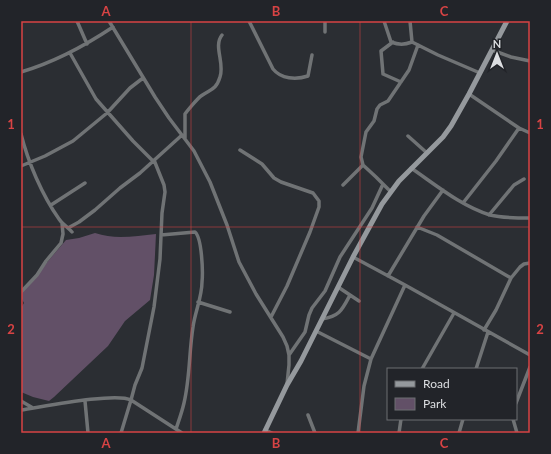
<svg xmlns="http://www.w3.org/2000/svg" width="551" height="454" font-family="Lato,sans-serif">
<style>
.green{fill:#625067}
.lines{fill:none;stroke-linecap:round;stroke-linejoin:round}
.minor{stroke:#707375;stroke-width:3.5}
.secondary{stroke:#95999d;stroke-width:5}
.grid{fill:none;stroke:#d74344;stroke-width:1;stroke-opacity:0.55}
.neatline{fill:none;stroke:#d74344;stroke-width:1.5}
.grid-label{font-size:13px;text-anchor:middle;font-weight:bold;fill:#d74344}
</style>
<rect width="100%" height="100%" fill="#2b2e33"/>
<path class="green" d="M95 233C115 240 135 236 156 234L154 275 150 300 125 321 108 346 54 397 49 401 33 397 21 392V308L24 303 21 297V293L66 240 79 238Z"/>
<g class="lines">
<path class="minor" d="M77 21 87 44
M109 21 155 97 169 118 194 151 210 182 227 225 239 262 256 294 283 337 287 346 289 355V365L287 384
M249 21 273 69C281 79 296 80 308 76L312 55
M325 21V32
M384 21 391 42C399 45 404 45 412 42L438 55 480 73
M410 21 412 42
M393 42 381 51 383 74 401 82
M492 50 511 57 530 61
M70 53 96 99 133 141 153 161
M21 72C55 62 83 47 113 27
M469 94 519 128 530 133
M21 134C28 162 42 195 59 219 62 224 68 227 72 232
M408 136 427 153
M185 138V114C187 111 198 98 201 96 211 89 216 90 220 77 225 63 213 46 222 35
M240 150 262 164 274 178 281 182 313 193 319 201V207L310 232 287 286 271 317
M21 166 45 156 73 141 107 113 130 88 143 78
M411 168C436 185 461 206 490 215 502 218 517 218 530 218
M343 185 363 165
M390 191 376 177 363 165 361 157 366 132 374 121 377 109 380 105 388 101 409 70 418 45
M463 203 496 161 519 128
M51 205 85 183
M489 215 514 185 524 179
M417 227 437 235 511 278
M68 228 79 222 95 210 120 188 140 173 182 135
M161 235 195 232C202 238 203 272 202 282 202 297 195 312 193 327 189 352 190 378 184 403 182 412 179 420 176 429
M353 257 405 285 530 355
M388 276 424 216 443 190
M338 287 359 301
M21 292 37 275 46 261 61 243 63 234 62 223
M198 302 230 312
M322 319C340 316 342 310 350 295
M484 330 496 310 511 278 520 267 524 264 530 263
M316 331 371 359
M289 355 305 332 309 315 312 308 325 291 340 257 372 208 383 184
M422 369 454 313
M476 369 488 332
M21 401 33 408
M85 401 88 433
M516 403 530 367
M21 410C42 407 115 392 131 400L182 433
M308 415 315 433
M513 419 517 433
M265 430 272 433
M121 433 131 400 135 385 142 368 154 307 160 259 162 213 165 192 164 185 154 160
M358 433 364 386 371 359 405 285
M399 433 401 419
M459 433 463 419"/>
<path class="secondary" d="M264 433 287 385 301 361 353 257 382 204 399 181 443 137 451 126 469 94 507 21"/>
</g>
<path class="grid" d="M191 21V433M360 21V433M21 227H530"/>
<rect width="551" height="454" fill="none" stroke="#222429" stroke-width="44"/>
<rect x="387" y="368" width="130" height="52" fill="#222429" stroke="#6c6e73"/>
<rect x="395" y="381" width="20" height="6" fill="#95999d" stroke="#6c6e73"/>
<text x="423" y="388" font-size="12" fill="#dcdee1">Road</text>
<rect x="395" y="398" width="20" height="12" fill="#625067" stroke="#6c6e73"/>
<text x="423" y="408" font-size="12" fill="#dcdee1">Park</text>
<g transform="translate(497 54)" stroke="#222429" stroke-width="3" paint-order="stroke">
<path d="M0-3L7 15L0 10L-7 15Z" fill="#dcdee1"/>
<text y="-6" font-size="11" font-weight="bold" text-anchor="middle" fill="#dcdee1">N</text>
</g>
<rect x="22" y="22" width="507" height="410" class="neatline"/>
<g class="grid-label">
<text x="106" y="16">A</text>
<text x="276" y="16">B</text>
<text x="444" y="16">C</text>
<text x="11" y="129">1</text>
<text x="540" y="129">1</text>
<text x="11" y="334">2</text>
<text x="540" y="334">2</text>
<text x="106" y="448">A</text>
<text x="276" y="448">B</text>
<text x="444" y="448">C</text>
</g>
</svg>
